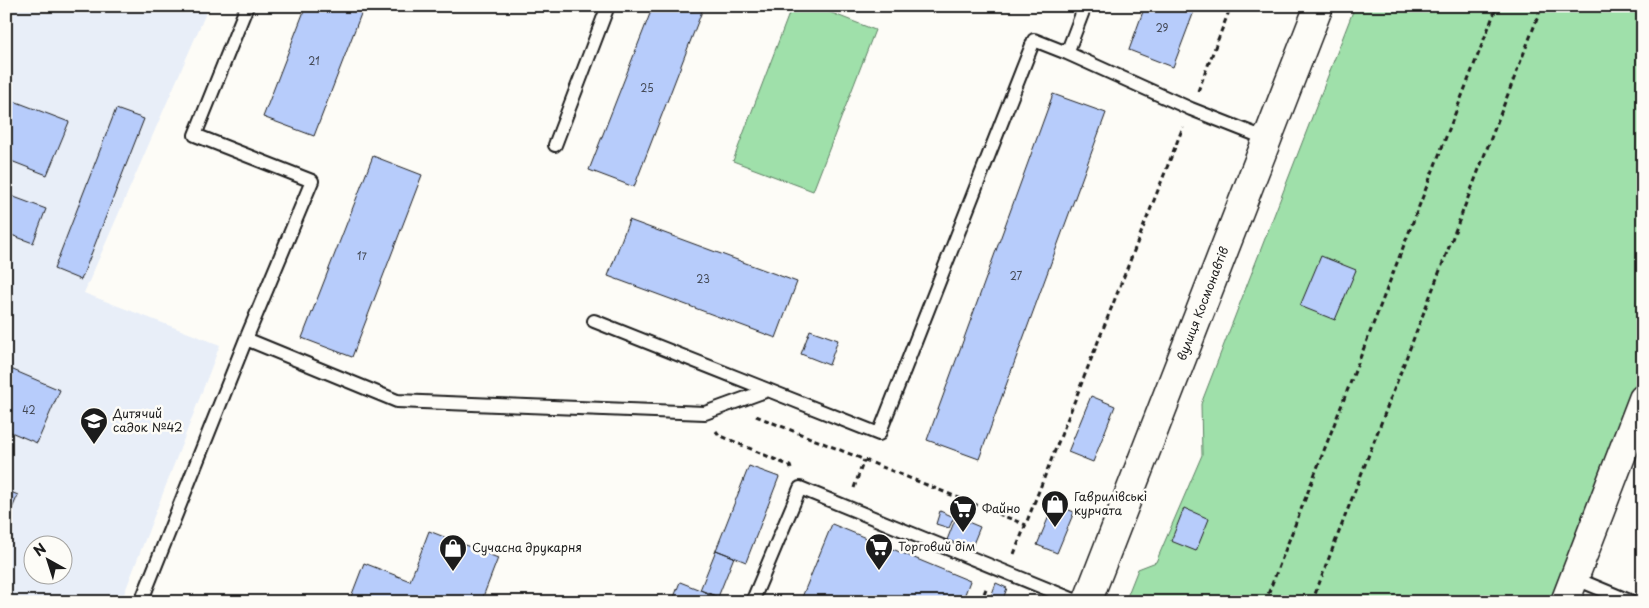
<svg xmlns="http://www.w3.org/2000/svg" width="1649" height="608" font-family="'Playpen Sans',sans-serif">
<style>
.built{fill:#e8eef8;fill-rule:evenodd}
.green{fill:#9fe0aa;stroke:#5e7e63}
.building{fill:#b7ccfb;stroke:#1c1c1c}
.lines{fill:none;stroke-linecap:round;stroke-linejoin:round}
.service-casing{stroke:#1c1c1c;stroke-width:16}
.tertiary-casing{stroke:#1c1c1c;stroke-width:31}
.path{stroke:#1c1c1c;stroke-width:3;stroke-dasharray:5 4;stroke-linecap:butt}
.service{stroke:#fdfcf7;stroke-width:12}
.tertiary{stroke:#fdfcf7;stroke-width:28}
.labels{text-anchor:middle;stroke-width:5;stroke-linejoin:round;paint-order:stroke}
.number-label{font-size:10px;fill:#434854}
.street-label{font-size:12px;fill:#1c1c1c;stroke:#fdfcf7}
.poi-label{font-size:12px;fill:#1c1c1c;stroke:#fdfcf7;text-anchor:start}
</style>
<rect width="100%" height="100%" fill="#fdfcf7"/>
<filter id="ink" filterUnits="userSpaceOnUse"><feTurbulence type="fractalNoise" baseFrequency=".02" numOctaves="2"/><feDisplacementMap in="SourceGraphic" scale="10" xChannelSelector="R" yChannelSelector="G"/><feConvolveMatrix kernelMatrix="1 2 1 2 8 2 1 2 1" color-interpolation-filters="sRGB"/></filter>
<g filter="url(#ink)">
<path class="built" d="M6 6H209L84 293 220 345 121 602H6ZM32 546H62V576H32Z"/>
<path class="green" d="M792 6H814L875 30 813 191 733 161Z
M1355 6H1643V366L1551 602H1125L1138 569 1156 562 1202 455 1201 404Z"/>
<path class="building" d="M306 6H364L314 136 263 117Z
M653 6H704L634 187 589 170Z
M1145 6H1196L1173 67 1129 50Z
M1053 94 1106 113 979 459 927 440Z
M6 98 69 122 47 175 6 159Z
M116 109 144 119 81 280 54 269Z
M373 156 422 175 352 357 302 338Z
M6 194 46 209 33 243 6 233Z
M629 220 797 282 776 338 608 276Z
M1321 256 1356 270 1335 320 1300 306Z
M810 330 838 340 829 365 801 354Z
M6 367 60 390 37 443 6 430Z
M1091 396 1115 406 1093 462 1068 452Z
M749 466 779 477 746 562 716 550Z
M6 490 18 495 6 522Z
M1054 504 1074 512 1057 553 1037 545Z
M1184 508 1209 519 1196 551 1171 541Z
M940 511 954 517 949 528 936 524Z
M956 517 980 527 971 549 947 540Z
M832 524 970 581 962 602H800Z
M429 531 498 558 481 602H450L433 595 431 602H349L364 563 410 581Z
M716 550 734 557 718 597 700 590Z
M680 582 718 597 716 602H672Z
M996 583 1007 588 1002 602H989Z"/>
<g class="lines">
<g class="service-casing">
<path id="service" d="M1085 6 1067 53 1191 109 1267 139
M555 145 608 6
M594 321 879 434 1034 40 1067 53
M246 339 312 181 195 135 247 6
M1574 578 1632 602
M141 602 246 339 397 401 705 413 768 390
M752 602 800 488 1079 602"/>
</g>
<g class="tertiary-casing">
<g id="tertiary">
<path id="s1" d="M1087 602 1319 6"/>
<path d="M1565 602 1643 399"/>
</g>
</g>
<path class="path" d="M1198 91 1231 6
M756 416 1026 525
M716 431 719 435 790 466 791 469
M854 488 864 460
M1014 554 1183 127
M981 602 987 586
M1265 602 1497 6
M1312 602 1542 6"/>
<use href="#service" class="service"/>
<use href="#tertiary" class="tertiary"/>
</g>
</g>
<defs>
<g id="school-pin" transform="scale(1.4375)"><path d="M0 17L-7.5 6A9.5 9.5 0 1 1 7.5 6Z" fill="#1c1c1c" stroke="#fdfcf7"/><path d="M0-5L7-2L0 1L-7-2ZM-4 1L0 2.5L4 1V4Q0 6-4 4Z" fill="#fff"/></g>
<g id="shop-pin" transform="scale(1.4375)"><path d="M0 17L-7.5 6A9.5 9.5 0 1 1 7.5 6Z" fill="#1c1c1c" stroke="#fdfcf7"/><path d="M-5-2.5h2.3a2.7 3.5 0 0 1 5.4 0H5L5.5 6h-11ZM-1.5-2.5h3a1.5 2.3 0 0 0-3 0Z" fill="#fff"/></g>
<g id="supermarket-pin" transform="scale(1.4375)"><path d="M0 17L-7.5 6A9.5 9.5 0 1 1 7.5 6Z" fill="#1c1c1c" stroke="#fdfcf7"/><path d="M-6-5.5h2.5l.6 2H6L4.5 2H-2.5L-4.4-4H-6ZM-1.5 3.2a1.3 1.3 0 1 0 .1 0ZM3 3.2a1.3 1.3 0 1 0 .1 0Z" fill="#fff"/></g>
</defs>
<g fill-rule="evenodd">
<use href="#school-pin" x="94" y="421"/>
<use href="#shop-pin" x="1055" y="504"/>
<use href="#supermarket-pin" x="963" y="509"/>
<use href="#supermarket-pin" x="879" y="547"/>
<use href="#shop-pin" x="453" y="548"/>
</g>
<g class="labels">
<g class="number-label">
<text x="1162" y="32">29</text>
<text x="314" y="65">21</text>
<text x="647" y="92">25</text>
<text x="362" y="260">17</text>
<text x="1016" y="280">27</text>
<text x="703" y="283">23</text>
<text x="29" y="414">42</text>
</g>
<g class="street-label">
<text dy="4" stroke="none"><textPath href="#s1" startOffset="320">вулиця Космонавтів</textPath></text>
</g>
<g class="poi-label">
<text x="113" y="418">Дитячий<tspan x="113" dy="14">садок №42</tspan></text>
<text x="1074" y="501">Гаврилівські<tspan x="1074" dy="14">курчата</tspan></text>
<text x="982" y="513">Файно</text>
<text x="898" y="551">Торговий дім</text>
<text x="472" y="552">Сучасна друкарня</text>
</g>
</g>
<rect width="1649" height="608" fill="none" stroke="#fdfcf7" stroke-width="25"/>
<rect x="12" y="12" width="1624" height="583" fill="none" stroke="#1c1c1c" stroke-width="2" filter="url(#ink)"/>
<g transform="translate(48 560) rotate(321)"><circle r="24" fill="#fdfcf7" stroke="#a3a29f"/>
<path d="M0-4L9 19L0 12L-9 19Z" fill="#1c1c1c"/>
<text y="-8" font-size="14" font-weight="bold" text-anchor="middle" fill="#1c1c1c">N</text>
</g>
</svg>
